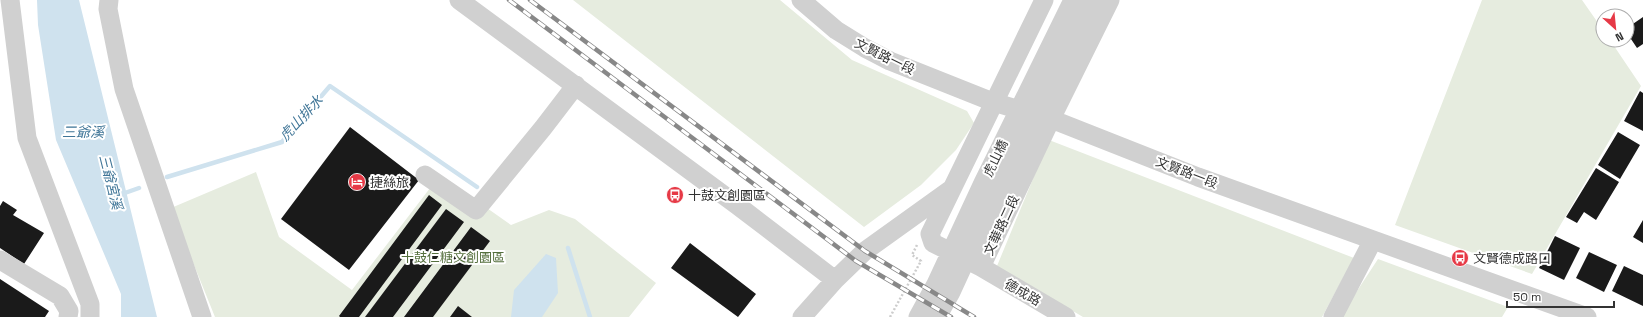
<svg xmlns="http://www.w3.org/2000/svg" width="1643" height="317" font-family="'Space Grotesk','Noto Sans TC',sans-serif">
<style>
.green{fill:#e6ecdf}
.water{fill:#cfe2ee}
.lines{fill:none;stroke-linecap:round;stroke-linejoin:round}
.stream{stroke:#cfe2ee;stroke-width:4.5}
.building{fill:#1a1a1a}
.path{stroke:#cdcdcd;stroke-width:2.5;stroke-dasharray:2 2;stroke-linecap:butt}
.minor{stroke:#d0d0d0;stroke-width:19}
.rail-casing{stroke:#888;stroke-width:4.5}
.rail{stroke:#fff;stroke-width:3;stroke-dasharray:9;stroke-linecap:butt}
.labels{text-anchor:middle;stroke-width:4;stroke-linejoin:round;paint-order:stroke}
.street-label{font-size:13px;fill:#333;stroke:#fff}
.poi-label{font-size:13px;fill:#333;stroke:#fff;text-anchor:start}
.park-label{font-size:13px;fill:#56703f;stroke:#fff}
.water-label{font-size:14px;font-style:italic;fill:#3f7597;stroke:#fff}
</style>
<rect width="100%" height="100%" fill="#fff"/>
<path class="green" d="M573 0H780L852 60 967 111 974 123 956 150 921 185 864 227Z
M1482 0H1582L1603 30V40H1610L1641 86 1532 274 1395 225Z
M1049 140 1354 258 1322 317H1083L997 266Z
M256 172 279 237 352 290 440 175 511 225 549 210 575 219 656 283 629 317H215L171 208Z
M1378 259 1508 307 1502 317H1340Z"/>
<path class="water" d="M37 0H79L157 317H121V294L56 140 38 25Z
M546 254 556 258 558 293 542 317H511L514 290Z"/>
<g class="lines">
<path class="stream" d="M167 177 282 142 330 86 477 187
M122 194 139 188
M568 248 590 317"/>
</g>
<path class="building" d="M1643 17V44L1637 48 1627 33V28Z
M1640 91 1643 93V131L1624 121Z
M350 127 419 180 349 270 281 219Z
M1618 132 1640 145 1620 179 1598 165Z
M1596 168 1619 182 1596 220 1584 212 1577 223 1566 217Z
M429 195 442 205 359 317H340L339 316Z
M3 201 17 210 13 215 44 233 24 264 0 248V206Z
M446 209 464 222 393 317H365Z
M1643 220V243L1633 237Z
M471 227 490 241 433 317H404Z
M1555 236 1580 248 1564 280 1539 268Z
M690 243 756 294 738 317 671 268Z
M1589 252 1617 265 1604 292 1576 278Z
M1624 266 1643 275V306L1612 291Z
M0 279 49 311 45 317H0Z
M458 306 472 317H450Z"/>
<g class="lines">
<path class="path" d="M890 317 921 261 912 255 917 245"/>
<path class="minor" d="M10 0 27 138 90 304V317
M109 0 108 9 124 89 202 317
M459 0 737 205 835 280
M801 0 836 30 865 48 890 61 993 102 1051 119 1198 177 1587 317
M1044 0 930 234 933 243 981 267 1051 119 1110 0
M425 175 476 210 543 128 576 85
M0 260 60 296 69 311 68 317
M981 267 1066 317
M802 317 835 280 865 251 950 190
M918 317 936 284 983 183 1073 0
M937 317 951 292 998 190 1092 0
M1333 317 1373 240"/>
<g class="rail-casing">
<path id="rail" d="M509 0 856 261 951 317
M530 0 865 251 974 317"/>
</g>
<use href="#rail" class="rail"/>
</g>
<defs>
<g id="hotel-disc" transform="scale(0.9)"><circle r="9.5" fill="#e63946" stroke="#fff"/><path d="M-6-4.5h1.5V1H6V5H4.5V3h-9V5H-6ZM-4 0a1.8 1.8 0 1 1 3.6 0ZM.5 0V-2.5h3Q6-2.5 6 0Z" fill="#fff"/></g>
<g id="bus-disc" transform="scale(0.9)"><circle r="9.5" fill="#e63946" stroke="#fff"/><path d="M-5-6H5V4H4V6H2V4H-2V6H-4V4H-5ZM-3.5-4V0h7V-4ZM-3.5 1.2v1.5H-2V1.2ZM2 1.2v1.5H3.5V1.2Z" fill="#fff"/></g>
</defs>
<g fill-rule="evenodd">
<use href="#hotel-disc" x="357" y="182"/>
<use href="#bus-disc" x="675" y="195"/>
<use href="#bus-disc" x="1460" y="258"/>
</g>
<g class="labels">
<g class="street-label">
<text transform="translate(885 56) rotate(26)" y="5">文賢路一段</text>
<text transform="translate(995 158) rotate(-64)" y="5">虎山橋</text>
<text transform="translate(1187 172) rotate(21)" y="5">文賢路一段</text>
<text transform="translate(1001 225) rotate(-65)" y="5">文華路二段</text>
<text transform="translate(1023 292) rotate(30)" y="5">德成路</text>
</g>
<g class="poi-label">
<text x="370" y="187">捷絲旅</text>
<text x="688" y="200">十鼓文創園區</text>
<text x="1473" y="263">文賢德成路口</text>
</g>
<g class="park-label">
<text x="453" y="262">十鼓仁糖文創園區</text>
</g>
<g class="water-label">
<text transform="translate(301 118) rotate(-47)" y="5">虎山排水</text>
<text x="83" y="137">三爺溪</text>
<text transform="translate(111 182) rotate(76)" y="5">三爺宮溪</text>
</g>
</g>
<g transform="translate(1615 28) rotate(153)"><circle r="19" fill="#ffffff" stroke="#adadad"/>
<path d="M0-3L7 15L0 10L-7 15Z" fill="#e63946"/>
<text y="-6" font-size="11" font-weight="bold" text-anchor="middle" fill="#333333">N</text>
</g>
<path d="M1507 301v6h107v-6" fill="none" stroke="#333333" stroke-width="2"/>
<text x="1513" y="301" font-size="12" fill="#333333" stroke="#ffffff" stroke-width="3" paint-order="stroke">50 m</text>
</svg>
